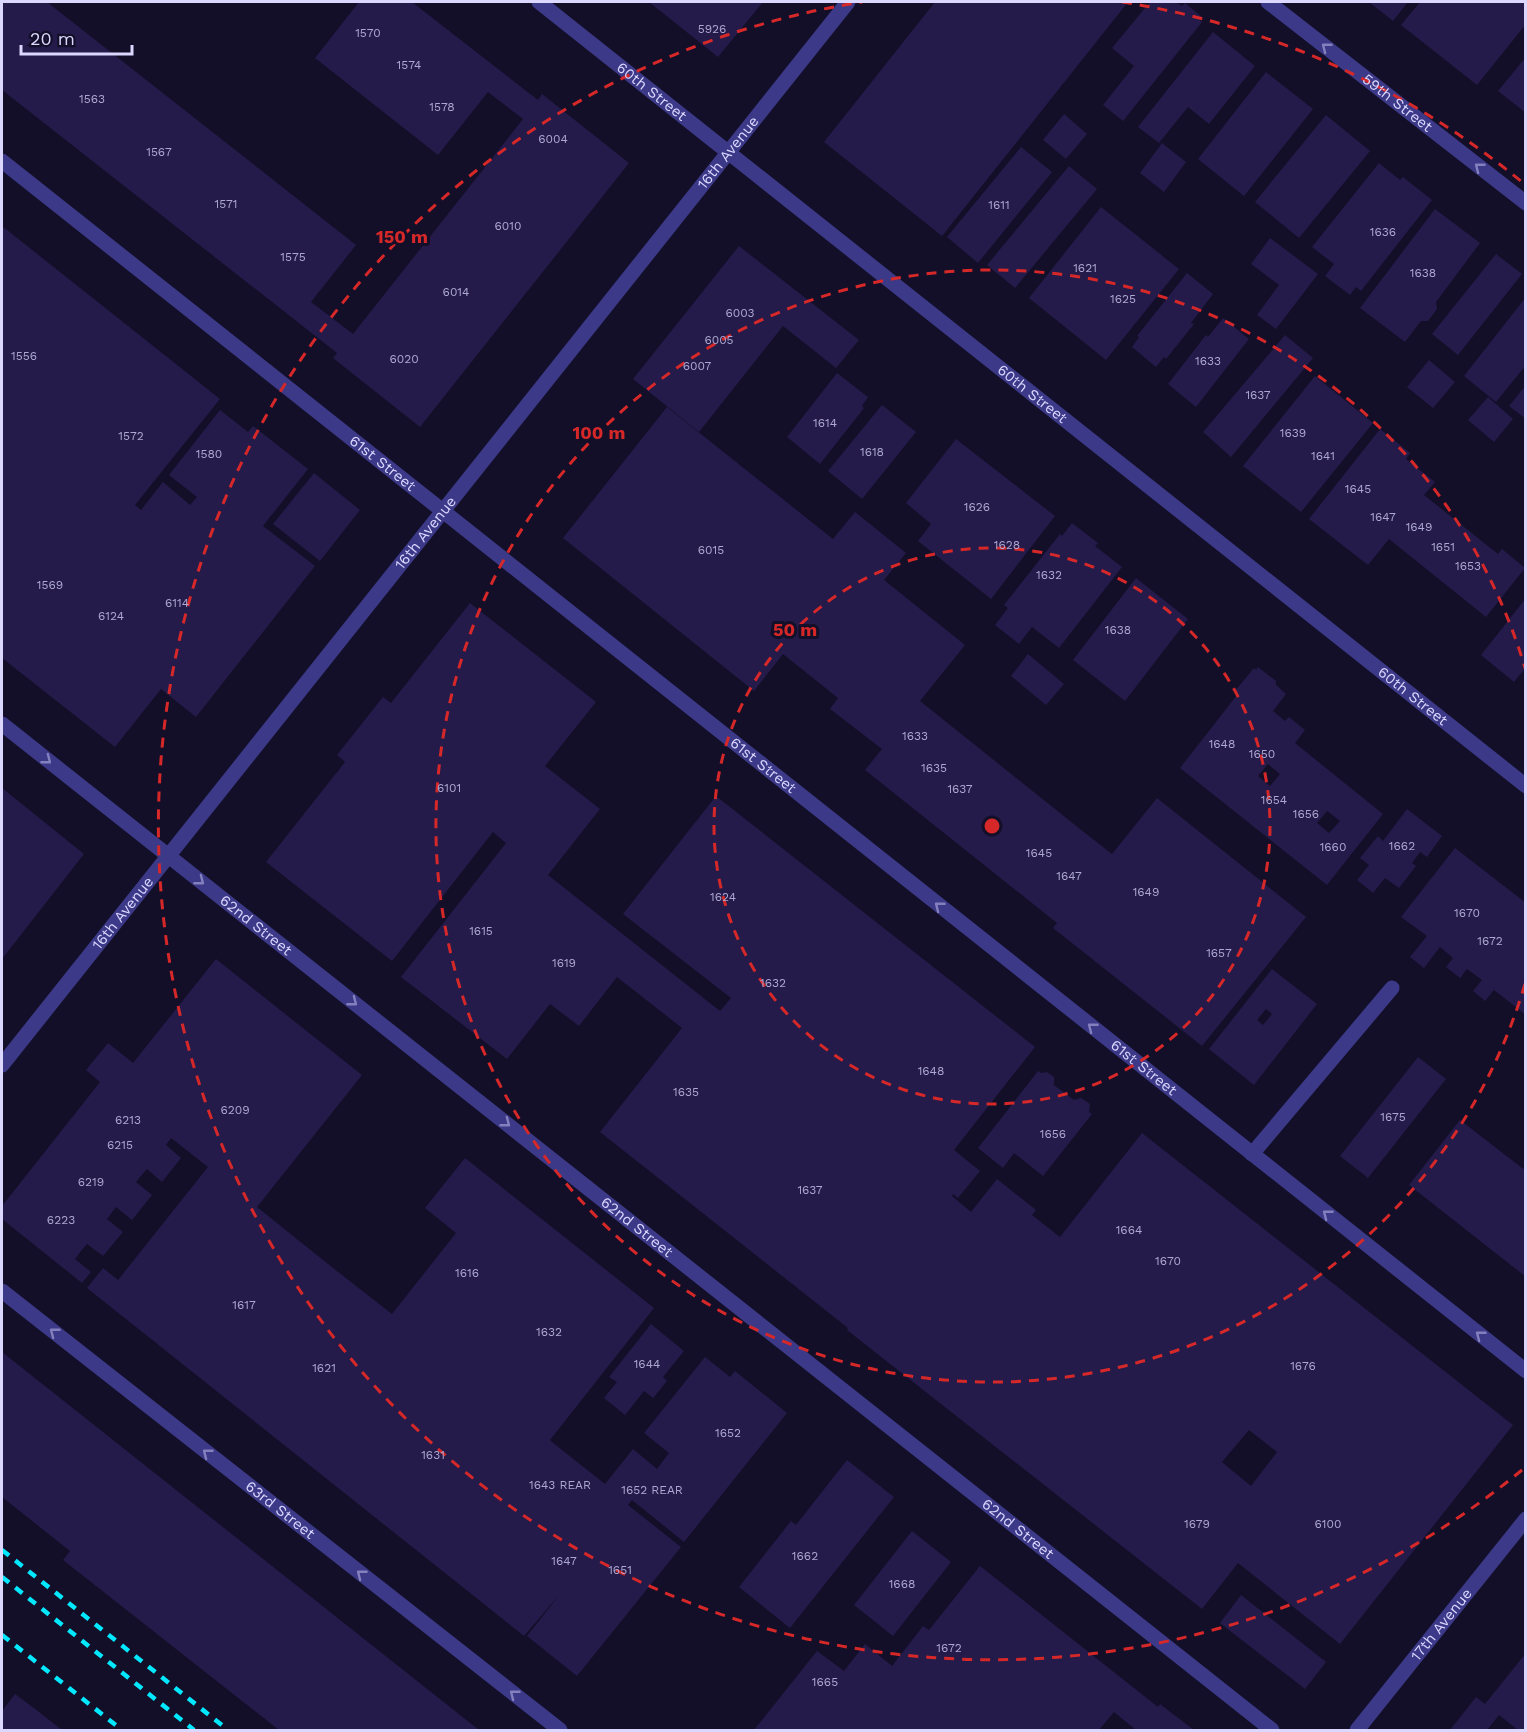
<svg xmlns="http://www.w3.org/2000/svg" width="1527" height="1732" font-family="'Work Sans',sans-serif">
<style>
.building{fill:#241b4a;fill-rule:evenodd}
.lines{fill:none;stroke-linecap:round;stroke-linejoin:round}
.service{stroke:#3c3988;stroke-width:15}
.minor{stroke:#3c3988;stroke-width:15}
.rail{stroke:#03e7ff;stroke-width:4.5;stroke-dasharray:9 8;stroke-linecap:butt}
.oneway{stroke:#8480be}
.ring{fill:none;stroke:#d62828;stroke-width:3;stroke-dasharray:10 8}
.labels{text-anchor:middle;stroke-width:6;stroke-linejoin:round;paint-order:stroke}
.number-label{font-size:12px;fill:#ada8d2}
.street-label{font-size:15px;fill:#dbd7ff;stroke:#130f28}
.centre{fill:#d62828;stroke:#130f28;stroke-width:3}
.ring-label{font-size:18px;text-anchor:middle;font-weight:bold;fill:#d62828;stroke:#130f28;stroke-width:6;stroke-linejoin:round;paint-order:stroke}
</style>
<rect width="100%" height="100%" fill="#130f28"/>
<path class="building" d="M2 2H47L356 245 311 302 353 334 523 119 488 92 438 155 315 58 359 2H412L538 100 542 94 629 163 420 427 333 358 337 353 2 90Z
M649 2H763L718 57Z
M935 2H1128L942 236 824 142Z
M1150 2H1176L1182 6 1185 3 1202 17 1199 20 1202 22 1123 121 1103 105 1134 66 1112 48Z
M1369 2H1408L1393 21Z
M1420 2H1526V24L1477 85 1401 25Z
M1213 32 1255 66 1209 124 1188 107 1159 143 1138 127Z
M1526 57V113L1498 91Z
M1266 72 1313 109 1244 196 1198 159Z
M1064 114 1087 134 1066 159 1043 140Z
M1326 115 1370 151 1299 238 1255 202Z
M1162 143 1186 162 1164 192 1140 173Z
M1021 147 1052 172 978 263 947 237Z
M1379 163 1400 180 1403 177 1432 200 1361 291 1356 287 1350 295 1325 276 1334 264 1312 247Z
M1069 166 1097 189 1015 288 987 265Z
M1101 207 1179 269 1106 360 1029 298Z
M1435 209 1480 243 1436 302 1437 309 1428 321H1421L1405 342 1360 308Z
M2 226 220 399 135 505 141 510 163 482 190 505 197 497 169 475 220 410 248 432 253 426 308 469 263 526 315 566 196 717 161 689 115 747 2 658Z
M1270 238 1318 274 1276 329 1257 315 1279 285 1251 264Z
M739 246 859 340 836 368 783 326 699 432 633 379Z
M1496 254 1522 274 1458 355 1432 334Z
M1187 273 1213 294 1191 323 1194 324 1166 359 1164 357 1156 367 1132 347 1139 337 1137 336Z
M1526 297V365L1496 402 1464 376Z
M1223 318 1249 339 1196 407 1168 384 1206 335 1208 337Z
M1285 335 1313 358 1231 457 1203 432Z
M1429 360 1455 382 1433 408 1407 387Z
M837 373 868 397 862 406 864 408 820 464 787 437Z
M1315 376 1373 423 1301 512 1243 466Z
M1526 385V419L1509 406Z
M1488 397 1513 419 1494 442 1468 420Z
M882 405 916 432 862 499 828 471Z
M667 407 833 539 855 512 906 553 884 580 965 645 920 701 1080 829 1112 854 1157 798 1306 917 1202 1046 1053 928 1057 923 865 770 882 749 830 709 838 698 783 654 754 691 563 538Z
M1380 429 1410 453 1406 459 1435 482 1424 495 1498 554 1502 549 1525 568 1486 617 1389 539 1368 565 1309 519Z
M956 439 1055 516 991 599 918 541 931 524 906 503Z
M314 473 360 510 320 561 273 524Z
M1072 523 1098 543 1095 546 1122 567 1059 648 1032 627 1019 644 995 625 1008 608 1004 605 1060 534 1062 536Z
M1136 578 1188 619 1125 701 1073 660Z
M1526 598V667L1514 682 1481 655Z
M470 603 596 702 545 766 600 809 548 875 720 1011 731 998 623 914 716 796 1035 1047 954 1150 980 1171 958 1198 953 1194 952 1196 971 1212 997 1179 1036 1210 1032 1215 1060 1237 1142 1133 1513 1425 1340 1644 1238 1563 1202 1609 847 1330 848 1328 600 1132 682 1028 617 977 579 1026 550 1004 507 1059 401 977 506 843 493 832 392 961 266 862 345 762 337 755 383 697 391 703ZM1249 1430 1277 1452 1251 1486 1222 1462Z
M1028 654 1064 684 1046 705 1011 676Z
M1258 667 1276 681V685L1286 694 1273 711 1285 721 1289 717 1305 730 1295 743 1383 814 1327 885 1180 768 1237 695 1234 692 1254 668 1256 670ZM1268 764 1280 774 1270 786 1258 776ZM1327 811 1340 821 1329 833 1317 823Z
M2 788 84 854 2 959Z
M1407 809 1442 836 1427 857 1420 852 1412 863 1416 866 1399 888 1385 878 1373 893 1357 880 1369 865 1360 858 1378 836 1383 841Z
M1455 848 1526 903V1015L1494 990 1485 1001 1473 991 1482 980 1467 969 1460 978 1446 967 1453 958 1440 947 1424 968 1410 957 1427 936 1401 917Z
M216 959 362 1075 257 1207 333 1268 392 1314 456 1233 425 1208 465 1158 654 1308 550 1440 552 1442 605 1484 633 1449 657 1469 669 1453 644 1433 705 1357 730 1377 735 1371 787 1413 684 1542 632 1500 628 1505 681 1547 577 1676 527 1636 560 1594 524 1636 87 1288 103 1268 118 1280 208 1167 171 1138 166 1145 181 1158 162 1182 147 1169 140 1177 136 1182 152 1195 132 1220 116 1207 107 1219 123 1232 103 1256 87 1244 81 1251 75 1259 91 1272 82 1283 2 1219V1206L100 1082 86 1070 108 1043 133 1063Z
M1272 969 1317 1004 1254 1085 1209 1049ZM1266 1009 1272 1014 1263 1025 1257 1020Z
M1418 1057 1446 1079 1368 1178 1340 1156Z
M1038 1071 1041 1073 1047 1072 1054 1077V1085L1074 1100 1081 1098 1090 1104 1089 1112 1092 1114 1043 1176 1014 1153 1003 1168 978 1148Z
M1460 1120 1526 1171V1277L1409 1185Z
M651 1324 684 1351 663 1377 667 1381 653 1398 644 1391 625 1415 604 1398 617 1382 609 1377Z
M2 1352 479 1730H279L63 1560 70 1551 2 1497Z
M847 1460 894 1497 790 1628 739 1587 791 1521 796 1525Z
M912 1531 951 1562 893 1636 854 1605Z
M980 1566 1158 1707 1160 1704 1194 1730H1136L1114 1712 1099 1730H754L817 1651 844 1671 865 1644 892 1666 923 1626 929 1630Z
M1241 1595 1326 1662 1305 1689 1220 1623Z
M1526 1653V1730H1518L1499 1715 1487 1730H1450L1476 1697 1485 1704Z
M15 1694 39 1712 62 1730H2V1711Z"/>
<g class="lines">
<path class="service" d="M1252 1154 1392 988"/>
<g class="minor">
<path id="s1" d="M539 2 1526 786"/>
<path id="s2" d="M1268 2 1526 203"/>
<path id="s3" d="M2 161 1526 1371"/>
<path id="s4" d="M2 724 1272 1730"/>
<path id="s5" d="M2 1065 848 2"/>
<path id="s6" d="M2 1291 560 1730"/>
<path id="s7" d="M1357 1730 1526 1519"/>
</g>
<path class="rail" d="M2 1550 228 1730
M2 1577 194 1730
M2 1635 122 1730"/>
</g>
<defs><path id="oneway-chevron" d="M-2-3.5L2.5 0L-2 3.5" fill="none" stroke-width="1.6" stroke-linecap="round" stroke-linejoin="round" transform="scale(1.5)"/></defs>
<g class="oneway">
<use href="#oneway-chevron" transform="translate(1326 47) rotate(-142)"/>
<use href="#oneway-chevron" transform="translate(1479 167) rotate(-142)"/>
<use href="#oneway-chevron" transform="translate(47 760) rotate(38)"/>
<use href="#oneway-chevron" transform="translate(200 881) rotate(38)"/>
<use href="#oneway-chevron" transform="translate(939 906) rotate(-142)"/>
<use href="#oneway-chevron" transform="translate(353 1002) rotate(38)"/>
<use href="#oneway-chevron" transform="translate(1092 1027) rotate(-142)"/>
<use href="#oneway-chevron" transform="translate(506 1123) rotate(38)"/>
<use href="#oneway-chevron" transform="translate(1327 1214) rotate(-142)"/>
<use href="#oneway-chevron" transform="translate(54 1332) rotate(-142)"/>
<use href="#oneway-chevron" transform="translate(1480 1335) rotate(-142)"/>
<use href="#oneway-chevron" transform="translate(207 1453) rotate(-142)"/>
<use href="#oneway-chevron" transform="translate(361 1574) rotate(-142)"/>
<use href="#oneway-chevron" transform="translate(514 1694) rotate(-142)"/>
</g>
<g class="ring">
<circle cx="992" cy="826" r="278"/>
<path d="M1525 984A556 556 0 1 1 1525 668"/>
<path d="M1522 1470A834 834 0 1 1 862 2M1122 2A834 834 0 0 1 1522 182"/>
</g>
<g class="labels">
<g class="number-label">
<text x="712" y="33">5926</text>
<text x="368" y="37">1570</text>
<text x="409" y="69">1574</text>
<text x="92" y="103">1563</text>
<text x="442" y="111">1578</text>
<text x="553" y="143">6004</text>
<text x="159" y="156">1567</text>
<text x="226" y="208">1571</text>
<text x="999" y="209">1611</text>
<text x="508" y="230">6010</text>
<text x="1383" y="236">1636</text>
<text x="293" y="261">1575</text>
<text x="1085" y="272">1621</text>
<text x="1423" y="277">1638</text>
<text x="456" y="296">6014</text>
<text x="1123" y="303">1625</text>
<text x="740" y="317">6003</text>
<text x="719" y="344">6005</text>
<text x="24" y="360">1556</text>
<text x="404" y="363">6020</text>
<text x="1208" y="365">1633</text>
<text x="697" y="370">6007</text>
<text x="1258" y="399">1637</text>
<text x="825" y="427">1614</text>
<text x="1293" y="437">1639</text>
<text x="131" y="440">1572</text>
<text x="872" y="456">1618</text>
<text x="209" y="458">1580</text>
<text x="1323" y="460">1641</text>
<text x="1358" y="493">1645</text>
<text x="977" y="511">1626</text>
<text x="1383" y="521">1647</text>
<text x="1419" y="531">1649</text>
<text x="1007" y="549">1628</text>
<text x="1443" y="551">1651</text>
<text x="711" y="554">6015</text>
<text x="1468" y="570">1653</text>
<text x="1049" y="579">1632</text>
<text x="50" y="589">1569</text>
<text x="177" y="607">6114</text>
<text x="111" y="620">6124</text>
<text x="1118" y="634">1638</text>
<text x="915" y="740">1633</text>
<text x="1222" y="748">1648</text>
<text x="1262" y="758">1650</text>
<text x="934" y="772">1635</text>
<text x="449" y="792">6101</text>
<text x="960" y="793">1637</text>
<text x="1274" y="804">1654</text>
<text x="1306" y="818">1656</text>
<text x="1402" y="850">1662</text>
<text x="1333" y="851">1660</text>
<text x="1039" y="857">1645</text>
<text x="1069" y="880">1647</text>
<text x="1146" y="896">1649</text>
<text x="723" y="901">1624</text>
<text x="1467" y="917">1670</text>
<text x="481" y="935">1615</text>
<text x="1490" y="945">1672</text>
<text x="1219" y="957">1657</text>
<text x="564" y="967">1619</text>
<text x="773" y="987">1632</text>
<text x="931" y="1075">1648</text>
<text x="686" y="1096">1635</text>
<text x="235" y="1114">6209</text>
<text x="1393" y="1121">1675</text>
<text x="128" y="1124">6213</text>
<text x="1053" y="1138">1656</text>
<text x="120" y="1149">6215</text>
<text x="91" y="1186">6219</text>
<text x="810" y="1194">1637</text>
<text x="61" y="1224">6223</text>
<text x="1129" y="1234">1664</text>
<text x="1168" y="1265">1670</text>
<text x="467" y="1277">1616</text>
<text x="244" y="1309">1617</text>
<text x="549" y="1336">1632</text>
<text x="647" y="1368">1644</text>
<text x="1303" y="1370">1676</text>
<text x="324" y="1372">1621</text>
<text x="728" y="1437">1652</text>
<text x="433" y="1459">1631</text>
<text x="560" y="1489">1643 REAR</text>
<text x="652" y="1494">1652 REAR</text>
<text x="1197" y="1528">1679</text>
<text x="1328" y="1528">6100</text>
<text x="805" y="1560">1662</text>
<text x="564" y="1565">1647</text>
<text x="620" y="1574">1651</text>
<text x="902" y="1588">1668</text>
<text x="949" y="1652">1672</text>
<text x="825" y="1686">1665</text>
</g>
<g class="street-label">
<text dy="5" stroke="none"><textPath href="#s1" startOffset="144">60th Street</textPath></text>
<text dy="5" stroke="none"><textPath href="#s2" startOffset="164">59th Street</textPath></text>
<text dy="5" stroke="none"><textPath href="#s5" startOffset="1166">16th Avenue</textPath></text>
<text dy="5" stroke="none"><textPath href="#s1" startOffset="630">60th Street</textPath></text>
<text dy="5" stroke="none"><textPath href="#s3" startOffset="486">61st Street</textPath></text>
<text dy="5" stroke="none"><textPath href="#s5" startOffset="680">16th Avenue</textPath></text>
<text dy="5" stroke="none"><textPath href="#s1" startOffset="1116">60th Street</textPath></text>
<text dy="5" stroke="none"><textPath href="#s3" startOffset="972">61st Street</textPath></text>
<text dy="5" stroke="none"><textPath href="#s5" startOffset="194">16th Avenue</textPath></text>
<text dy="5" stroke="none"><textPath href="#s4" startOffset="324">62nd Street</textPath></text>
<text dy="5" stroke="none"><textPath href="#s3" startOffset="1458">61st Street</textPath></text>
<text dy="5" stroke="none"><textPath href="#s4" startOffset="810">62nd Street</textPath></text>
<text dy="5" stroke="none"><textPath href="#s6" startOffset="354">63rd Street</textPath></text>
<text dy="5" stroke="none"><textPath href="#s4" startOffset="1296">62nd Street</textPath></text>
<text dy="5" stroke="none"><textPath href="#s7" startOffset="135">17th Avenue</textPath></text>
</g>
</g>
<circle cx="992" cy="826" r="9" class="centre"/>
<g class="ring-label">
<text x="402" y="243">150 m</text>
<text x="599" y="439">100 m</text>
<text x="795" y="636">50 m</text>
</g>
<rect width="1527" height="1732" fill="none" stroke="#dbd7ff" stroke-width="6"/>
<path d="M21 45v9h111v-9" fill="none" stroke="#dbd7ff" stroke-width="3"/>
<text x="30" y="45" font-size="18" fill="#dbd7ff" stroke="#130f28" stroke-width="4.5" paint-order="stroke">20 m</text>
</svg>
